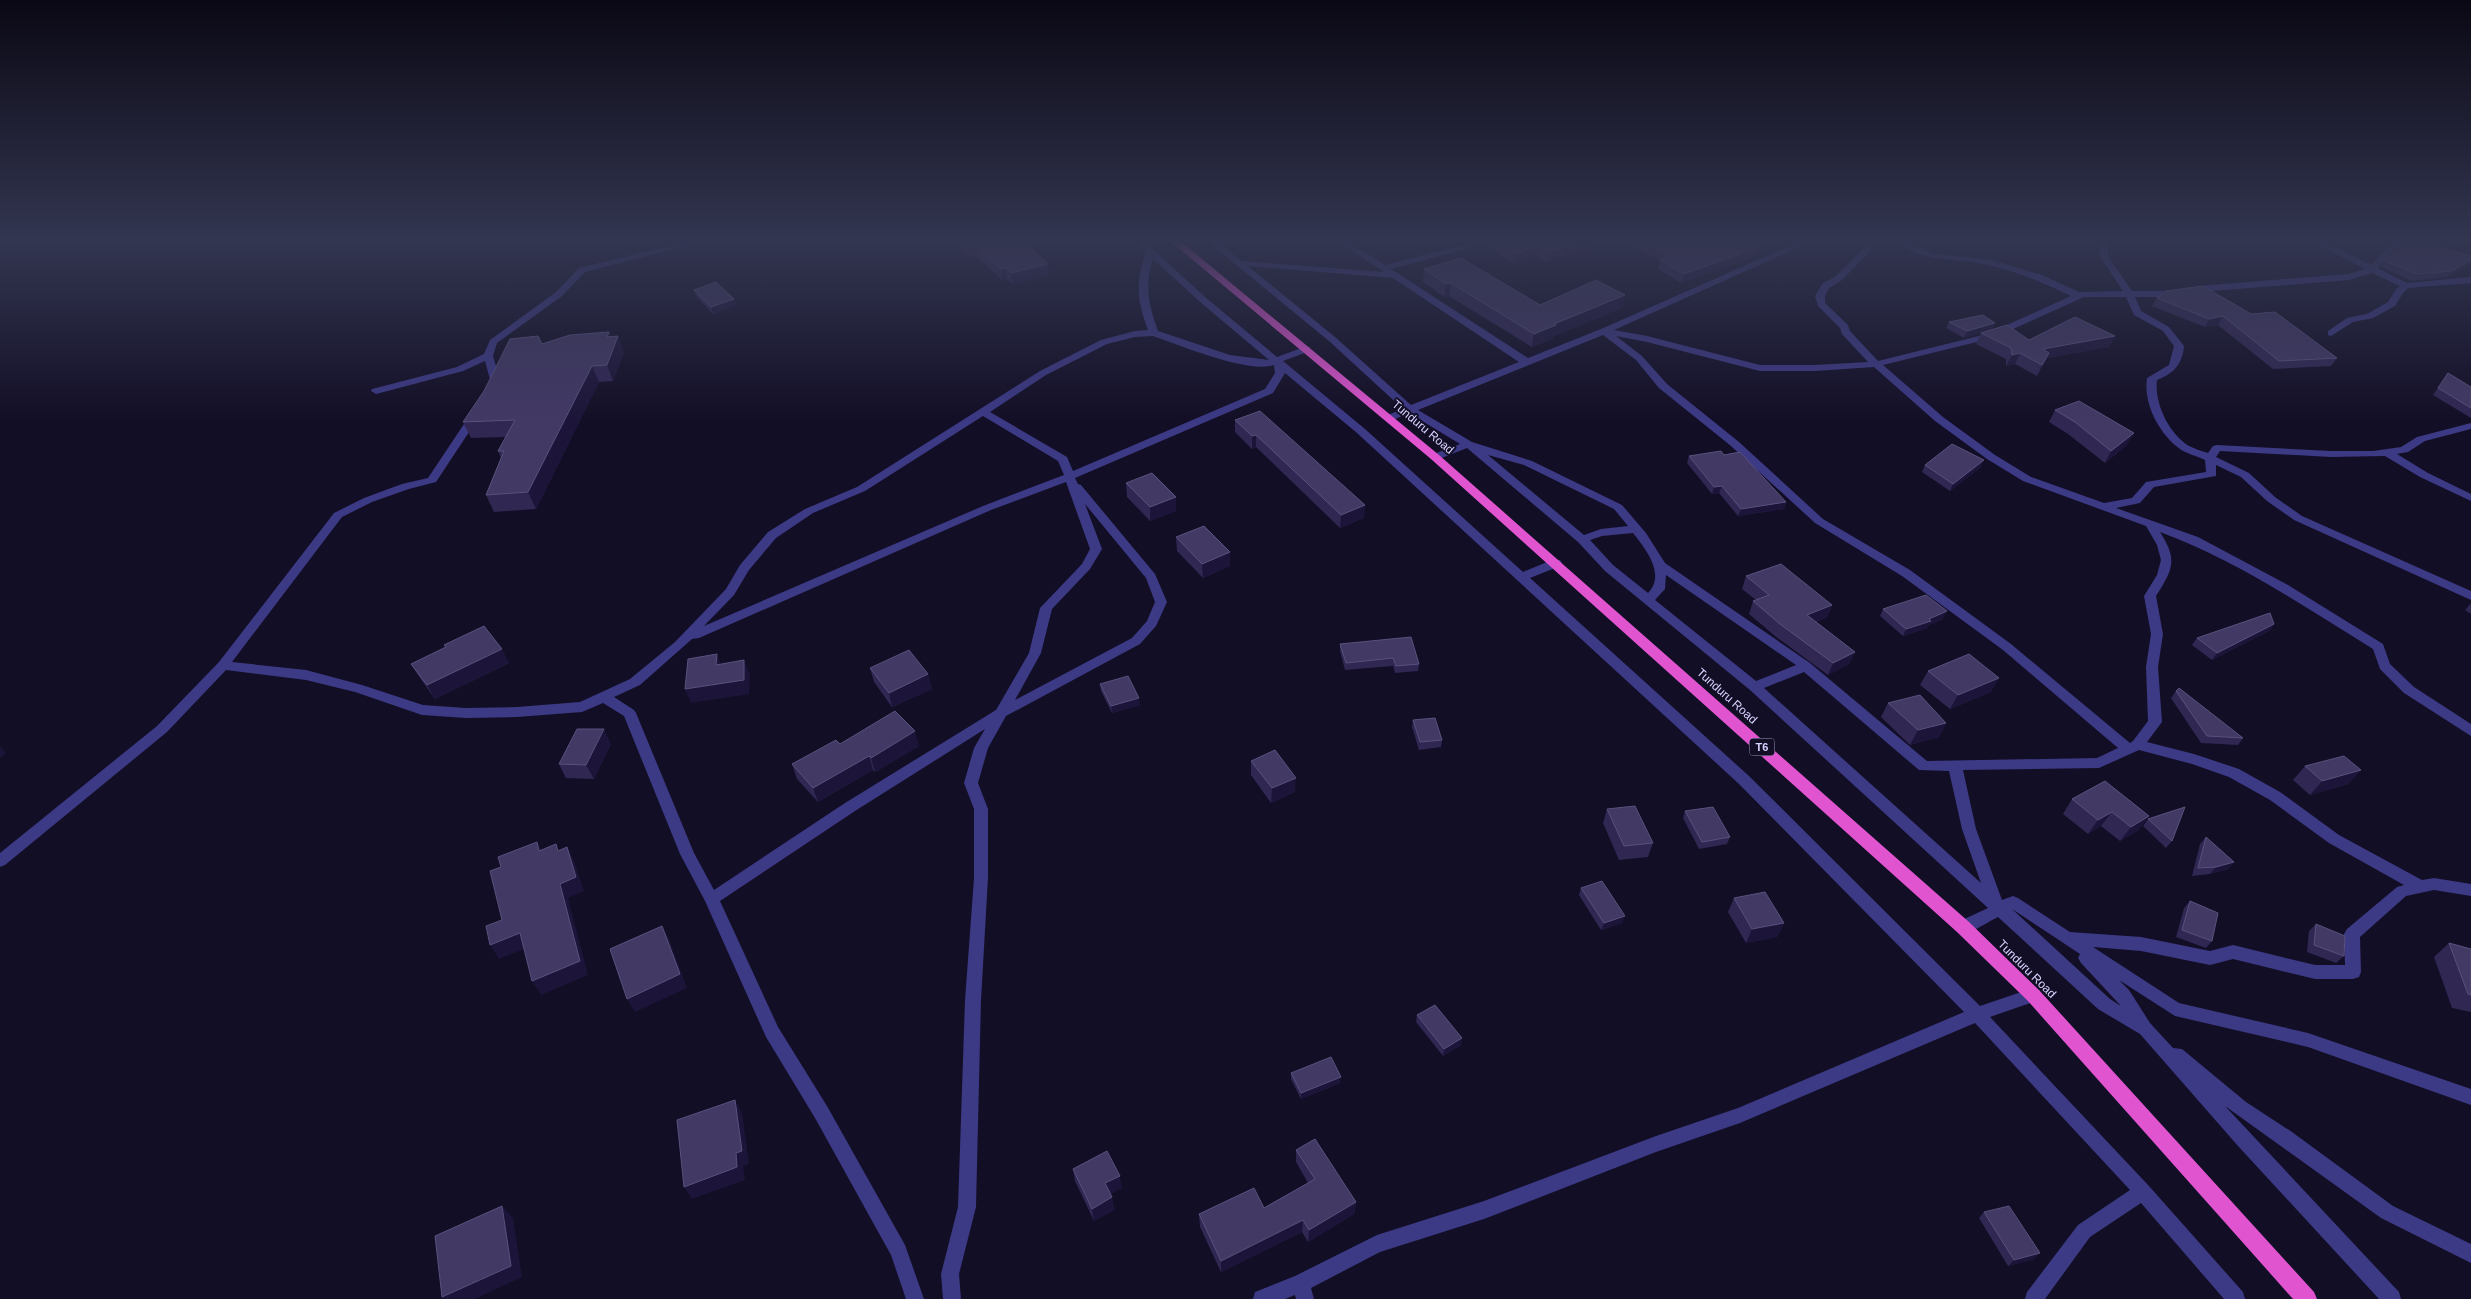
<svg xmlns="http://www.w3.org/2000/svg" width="2471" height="1299" font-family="Helvetica,sans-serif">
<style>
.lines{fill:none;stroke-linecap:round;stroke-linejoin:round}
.minor{fill:#3c3985;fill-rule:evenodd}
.trunk{fill:#e054d0;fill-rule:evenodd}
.wall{fill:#302753}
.shaded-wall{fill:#1c1539}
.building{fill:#423965;stroke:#59527e}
.labels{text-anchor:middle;stroke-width:4;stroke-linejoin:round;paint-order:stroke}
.shield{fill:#120e25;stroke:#9d98be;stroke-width:1}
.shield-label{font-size:11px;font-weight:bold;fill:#d8d3ff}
.street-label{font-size:12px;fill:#d8d3ff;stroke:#120e25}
</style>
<rect width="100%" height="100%" fill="#120e25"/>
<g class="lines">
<path class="minor" d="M693 240H709L585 272 562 296 497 343 493 356 501 383 497 390 493 391 488 388 491 383 485 361 463 371 380 393 376 394 371 391 372 389 457 367 484 354 490 340 556 292 579 268Z
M1134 240H1143L1205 297 1277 357 1304 347H1310V351L1283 361 1365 429 1523 572 1552 560H1560L1562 563 1560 566 1530 578 1749 776 1980 1006 2033 988 2039 990 2041 995 2039 1000 1990 1017 2149 1186 2243 1292 2245 1299H2224L2141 1203 2090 1237 2045 1299H2025L2027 1292 2078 1225 2130 1190 1975 1023 1740 1123 1656 1152 1484 1219 1380 1252 1311 1288 1314 1299H1296L1295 1295 1285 1299H1253L1255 1292 1295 1276 1377 1235 1484 1201 1656 1136 1738 1108 1964 1012 1739 784 1357 433 1285 373 1273 393 1075 478 1078 484 1081 485 1155 574 1167 602 1156 626 1140 644 1006 716 988 748 978 783 988 809V878L981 1000 976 1207 959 1274 961 1299H943L941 1274 958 1207 965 1000 974 878V809L964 783 974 748 985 729 855 811 720 901 778 1027 827 1106 905 1245 924 1299H906L891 1255 815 1118 766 1037 705 901 680 854 624 716 603 703 582 712 517 717 466 718 422 715 355 692 306 680 226 670 167 732 5 865 0 867V853L157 726 219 662 334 513 364 498 402 484 428 478 472 412H480L481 414 436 482 409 489 372 502 342 517 232 662 306 670 362 685 423 705 466 708 517 707 580 702 630 679 675 642 726 589 740 565 768 532 805 509 857 487 1040 371 1101 340 1135 331 1148 330C1137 300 1135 284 1146 252ZM1153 259 1199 301 1269 360 1230 355 1158 331C1149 306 1144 285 1153 259ZM1153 336C1179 345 1249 374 1274 365L1275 373 1265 389 1073 471 1067 457 990 412 1046 375 1107 344 1135 337ZM983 416 1058 461 1064 475 983 506 704 626 734 595 749 570 776 538 813 513 865 491ZM1066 482 1090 549 1082 564 1040 608 1029 653 996 710 845 803 714 890 694 853 636 713 634 710 614 697 640 685 692 639 699 638 991 510ZM1085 504 1146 578 1155 602 1147 621 1132 638 1015 700 1041 653 1052 609 1090 569 1102 549Z
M1206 240H1216L1241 261 1384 272 1336 240H1346L1385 265 1483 240H1498L1391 269 1528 358 1601 329 1803 240H1815L1614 330 1647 336 1760 365H1815L1868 362 1842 334 1840 328 1818 306 1815 296 1822 284 1836 276 1872 240H1881L1842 280 1829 288 1825 296V303L1848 325 1850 331 1878 361 1987 334 2071 296C2045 283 2018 272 1988 265 1956 257 1921 263 1893 240H1905L1933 254 1991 260 2042 275 2079 292 2123 291 2101 258 2098 240H2106L2109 258 2132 291H2170L2199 286 2348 274 2365 269 2310 240H2321L2371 265 2395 240H2404L2378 268 2407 283 2471 277V283L2408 288 2403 293 2395 306 2373 318 2353 322 2331 336 2328 335V331L2347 318 2367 314 2388 302 2396 289 2400 286 2372 273 2349 280 2199 292 2170 297H2135L2141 311 2169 327 2184 346C2182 365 2174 373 2157 380 2154 403 2169 434 2189 446 2195 449 2202 451 2208 453L2213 446 2217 445 2331 451H2373L2401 447 2417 437 2471 423V429L2425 441 2408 452 2397 454 2428 473 2471 494V501L2420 477 2385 456 2331 457 2220 451 2216 457 2249 473 2275 497 2302 516 2471 591V600L2294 520 2267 501 2241 477 2216 465V476L2154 487 2140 503 2116 508 2198 537 2288 585 2383 644 2390 664 2414 687 2471 724V736L2404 693 2380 669 2373 649C2305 607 2236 560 2160 532 2178 560 2173 569 2156 596L2163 634 2158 667 2162 722 2147 742 2194 754 2239 769 2280 792 2339 835 2422 880 2434 878 2471 884V896L2434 890 2406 896 2360 937 2361 972 2359 977 2353 979H2315L2233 959 2210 965 2141 951 2093 947 2179 1003 2308 1033 2471 1089V1105L2308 1047 2175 1016 2119 980 2129 990 2150 1023 2173 1048 2182 1049 2246 1102 2292 1132 2393 1206 2471 1244V1263L2381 1218 2225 1106 2399 1292 2401 1299H2379L2238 1146 2140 1034 2098 1009 1998 917C1987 922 1969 936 1958 932L1955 927 1958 922 1988 908 1750 690 1605 571 1578 542 1467 448 1439 459H1431V455L1460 444 1409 413 1393 420H1385V416L1403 409 1329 341ZM1248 266 1393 278 1519 362 1411 405 1335 337ZM2084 297H2126L2134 315 2163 331 2174 346 2169 365 2147 378C2143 403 2159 434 2180 449 2187 454 2197 456 2205 460L2206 472 2146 482 2132 498 2104 503 2031 477 1995 455 1943 417 1883 365 1993 338ZM1603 335 1636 360 1659 388 1731 446 1815 523 1902 576 2003 650 2118 748 2097 758 1927 761 1810 663 1665 563 1646 533 1622 505 1532 461 1472 442 1418 410ZM1616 336 1647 342 1760 371H1815L1874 367 1935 421 1987 459 2023 481 2146 526 2157 545 2161 560 2157 575 2144 596 2151 634 2146 667 2148 721 2133 741 2130 743 2011 644 1910 570 1823 519 1739 442 1667 384 1642 356ZM1488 455 1524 465 1614 509 1628 526 1601 529 1584 535ZM1633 533C1646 549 1666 575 1648 593L1613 565 1590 540 1602 536ZM1666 575 1796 665 1756 681 1655 600 1665 589ZM1804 672 1919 770 1949 771 1962 829 1981 883 1764 688ZM2139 750 2192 764 2229 777 2270 800 2329 843 2404 885 2397 887 2347 929 2344 934 2345 965H2315L2233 945 2210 951 2141 937 2070 932 2018 898 2013 896 2002 900 1976 829 1963 770 2099 768ZM2012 909 2080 954 2078 958 2081 963 2121 1006 2110 999Z"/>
<path class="trunk" d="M1169 240H1179L1439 455 1969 922 2039 990 2314 1292 2317 1299H2293L2027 1000 1957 932 1431 459Z"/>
</g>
<path class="wall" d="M955 240H1022L1049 275 1013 284 1007 279 1002 280 976 256 969 257Z
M1486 240H1599L1598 245 1562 258 1560 257 1546 262 1537 256 1515 264 1485 245Z
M1621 240H1757L1762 243 1759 252 1752 255 1751 258 1681 283 1658 269 1660 260 1621 241Z
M2471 256V264L2448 277 2412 281 2381 267 2385 261Z
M1424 269 1540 305 1625 295 1622 308 1554 336V338L1532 347 1449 296 1444 297 1423 282Z
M694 290 736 305 713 314 696 296Z
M2157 298 2251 314 2337 358 2331 366 2273 369 2218 325 2205 327 2152 306Z
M1983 315 1964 338 1946 328 1949 322Z
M1981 333 2029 340 2115 336 2109 347 2047 358 2037 376 2015 364 2006 366V359L1976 344Z
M610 337 624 352 613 381 599 382 536 509 494 512 486 495 501 458 498 451 506 437 471 438 463 422 542 344Z
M2448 373 2471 387V418L2433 395Z
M2055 410 2127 445 2105 463 2068 434 2049 422Z
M1260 411 1364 518 1340 528 1256 447 1252 449 1235 432V420Z
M1724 455 1786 502 1784 509 1738 516 1719 493 1712 494 1687 463 1689 456Z
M1925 465 1981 467 1950 491 1922 472Z
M1126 483 1176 497V511L1150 521 1127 497Z
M1176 537 1230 552V566L1203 578 1177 551Z
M1746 576 1832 605 1827 617 1816 622 1855 652 1849 664 1828 675 1775 636 1749 614 1753 601 1756 600 1742 589Z
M2471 603V614L2465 610Z
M1883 609 1943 619 1929 625 1927 628 1903 636 1880 616Z
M2274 624 2269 631 2212 660 2192 645 2197 638Z
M1340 644 1419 664 1418 671 1395 673 1393 666 1345 670 1340 651Z
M444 645 509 663 435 699 420 678 411 664 446 647Z
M870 668 928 674 932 689 892 707 874 682Z
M1928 671 1991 692 1950 709 1920 685Z
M1100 684 1140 705 1112 713 1101 691Z
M2176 691 2243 738 2238 745 2201 743 2171 698Z
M1888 703 1946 723 1939 737 1910 745 1881 717Z
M1413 720 1442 740 1441 747 1419 750 1412 727Z
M611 744 594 779 566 778 559 764Z
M840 744 919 746 875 772 873 770 818 802 797 779 792 764Z
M1251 761 1295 792 1271 803 1251 775Z
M2305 766 2361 770 2348 784 2310 795 2293 780Z
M2105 781 2139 830 2120 841 2101 826 2088 834 2063 814 2072 799Z
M1607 809 1653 843 1648 857 1619 860 1603 823Z
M1685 811 1730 837 1727 844 1699 849 1683 818Z
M2148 819 2172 841 2166 848 2143 826Z
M2206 837 2234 862 2228 869 2210 874 2192 876 2200 844Z
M1581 888 1622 923 1601 930 1579 895Z
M1734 898 1784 923 1777 937 1746 943 1728 912Z
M2190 901 2212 941 2206 948 2176 937 2184 908Z
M2316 924 2344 956 2336 963 2307 952 2309 931Z
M2449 943 2471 949V1012L2452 1008 2434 957Z
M1417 1015 1461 1045 1443 1056 1416 1022Z
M1291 1073 1340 1083 1301 1099 1291 1079Z
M1296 1150 1356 1202 1354 1214 1308 1242 1302 1232 1221 1272 1200 1227 1199 1214 1264 1208 1308 1183 1296 1162Z
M1073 1169 1122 1188 1110 1194 1112 1197 1114 1210 1094 1221 1075 1181Z
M1984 1212 2034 1259 2008 1266 1979 1218Z"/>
<path class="shaded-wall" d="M1586 240H1599L1598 245 1562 258 1564 248Z
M1762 243 1759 252 1752 255 1751 258 1681 283 1684 274Z
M974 245 976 256 969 257 968 247Z
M1538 246 1537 256 1515 264 1517 254Z
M1562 247 1560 257 1546 262 1548 252Z
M2471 260V264L2448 277 2452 271Z
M1048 264 1049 275 1013 284 1011 273Z
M1006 268 1007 279 1002 280 1001 269Z
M1451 283 1449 296 1444 297 1446 284Z
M1625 295 1622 308 1554 336V338L1532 347 1534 334 1554 324Z
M734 299 736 305 713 314 711 307Z
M2223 316 2218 325 2205 327 2209 319Z
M1995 323 1992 330 1964 338 1967 331Z
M609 332 614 347 618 336 624 352 613 381 607 365V337Z
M2115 336 2109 347 2047 358 2037 376 2042 365 2043 349Z
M2020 353 2015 364 2006 366 2012 355Z
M592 366 599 382 536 509 528 492Z
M2134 433 2127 445 2105 463 2111 451Z
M1256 435V447L1252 449V436Z
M1984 460 1981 467 1950 491 1953 484Z
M1722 486 1719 493 1712 494 1714 487Z
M1176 497V511L1150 521V507Z
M1786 502 1784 509 1738 516 1741 509Z
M1365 505 1364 518 1340 528 1341 515Z
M1230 552V566L1203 578 1202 564Z
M1832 605 1827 617 1802 627 1807 615Z
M1947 611 1943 619 1929 625 1927 628 1903 636 1906 629Z
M2274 624 2269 631 2212 660 2217 653Z
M502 649 509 663 435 699 427 685Z
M1855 652 1849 664 1828 675 1833 663Z
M717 654 722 668 716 665Z
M744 660 750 675 749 694 691 703 685 689Z
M928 674 932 689 892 707 889 693Z
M1999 678 1991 692 1950 709 1958 695Z
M1139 698 1140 705 1112 713 1111 706Z
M1946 723 1939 737 1910 745 1918 730Z
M604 729 611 744 594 779 586 765Z
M915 731 919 746 875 772 871 758Z
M0 746 6 753 0 758Z
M869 756 873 770 818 802 813 788Z
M2361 770 2348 784 2310 795 2322 781Z
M1296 778 1295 792 1271 803 1272 788Z
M2112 812 2101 826 2088 834 2098 820Z
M2149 816 2139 830 2120 841 2131 827Z
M537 842 545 856 539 851Z
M567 847 574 861 584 891 568 898 588 975 541 995 532 981 560 884Z
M2234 862 2228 869 2210 874 2216 867Z
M1625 916 1622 923 1601 930 1604 923Z
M1784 923 1777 937 1746 943 1752 929Z
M662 926 669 939 687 988 635 1012 627 999Z
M520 933 529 947 499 959 490 945Z
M1462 1038 1461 1045 1443 1056 1444 1049Z
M1341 1077 1340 1083 1301 1099V1093Z
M735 1100 742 1113 749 1164 743 1166 745 1180 692 1199 684 1187 736 1153Z
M1120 1176 1122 1188 1107 1196 1105 1183Z
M1112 1197 1114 1210 1094 1221 1092 1209Z
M1356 1202 1354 1214 1308 1242 1309 1230Z
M502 1206 513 1218 522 1277 475 1299H443L442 1297Z
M1303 1220 1302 1232 1221 1272V1261Z
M2040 1253 2034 1259 2008 1266 2014 1260Z"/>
<path class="building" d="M963 240H1022L1048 264 1011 273 1006 268 1001 269 974 245 968 247Z
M1494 240H1586L1564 248 1562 247 1548 252 1538 246 1517 254Z
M1640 240H1757L1762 243 1751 247 1754 249 1684 274 1660 260 1672 256Z
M2409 240H2419L2471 256V260L2452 271 2416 274 2385 261Z
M1461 258 1540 305 1596 280 1625 295 1554 324 1556 325 1534 334 1451 283 1446 284 1424 269Z
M716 282 734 299 711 307 694 290Z
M2203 286 2251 314 2275 312 2337 358 2279 361 2223 316 2209 319 2157 298 2166 291Z
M1983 315 1995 323 1967 331 1949 322Z
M2075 317 2115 336 2043 349 2049 353 2042 365 2020 353 2012 355 2011 348 1981 333 2007 325 2029 340Z
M609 332 607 337 618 336 607 365 592 366 528 492 486 495 504 451H498L515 420 463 422 484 391 510 339 538 336 542 344 570 335Z
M2448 373 2471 387V408L2438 388Z
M2079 401 2134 433 2111 451 2075 422 2055 410Z
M1260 411 1365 505 1341 515 1256 435 1252 436 1235 420Z
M1952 444 1984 460 1953 484 1925 465Z
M1721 451 1724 455 1740 452 1786 502 1741 509 1722 486 1714 487 1689 456Z
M1152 473 1176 497 1150 507 1126 483Z
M1204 526 1230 552 1202 564 1176 537Z
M1781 564 1832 605 1807 615 1855 652 1833 663 1780 624 1753 601 1769 595 1746 576Z
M1926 595 1947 611 1929 619 1931 621 1906 629 1883 609Z
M2270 613 2274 624 2217 653 2197 638Z
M484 626 502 649 427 685 411 664 446 647 444 645Z
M1411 637 1419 664 1396 666 1393 658 1346 663 1340 644Z
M909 650 928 674 889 693 870 668Z
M717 654 716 665 744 660V680L685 689 688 659Z
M1969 654 1999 678 1958 695 1928 671Z
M1128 676 1139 698 1111 706 1100 684Z
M2179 688 2243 738 2207 736 2176 691Z
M1920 695 1946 723 1918 730 1888 703Z
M895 711 915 731 871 758 869 756 813 788 792 764 836 740 840 744Z
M1435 718 1442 740 1420 742 1413 720Z
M577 729H604L586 765 559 764Z
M1275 750 1296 778 1272 788 1251 761Z
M2344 756 2361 770 2322 781 2305 766Z
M2105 781 2149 816 2131 827 2112 812 2098 820 2072 799Z
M1635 806 1653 843 1624 846 1607 809Z
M1713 807 1730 837 1702 842 1685 811Z
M2185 807 2172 841 2148 819Z
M2206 837 2234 862 2216 867 2198 868Z
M537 842 539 851 556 844 558 851 567 847 576 877 560 884 580 961 532 981 520 933 490 945 486 926 502 920 490 871 501 867 498 857Z
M1602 881 1625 916 1604 923 1581 888Z
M1765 892 1784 923 1752 929 1734 898Z
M2190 901 2218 913 2212 941 2182 930Z
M2316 924 2345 936 2344 956 2314 945Z
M662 926 680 974 627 999 610 949Z
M2449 943 2471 949V995L2468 994Z
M1435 1005 1462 1038 1444 1049 1417 1015Z
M1331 1057 1341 1077 1301 1093 1291 1073Z
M735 1100 742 1151 736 1153 737 1167 684 1187 677 1120Z
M1315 1139 1356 1202 1309 1230 1303 1220 1221 1261 1199 1214 1254 1188 1264 1208 1315 1179 1296 1150Z
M1107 1151 1120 1176 1105 1183 1112 1197 1092 1209 1073 1169Z
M502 1206 511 1266 442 1297 435 1236Z
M2009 1206 2040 1253 2014 1260 1984 1212Z"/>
<linearGradient id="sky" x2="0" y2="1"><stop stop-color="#0a0814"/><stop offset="0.57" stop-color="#333651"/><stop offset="1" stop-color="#333651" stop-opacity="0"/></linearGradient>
<rect width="2471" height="422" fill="url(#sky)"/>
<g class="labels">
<rect class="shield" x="1749.5" y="738.5" width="25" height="17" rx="4"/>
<g class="shield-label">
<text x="1762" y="751">T6</text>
</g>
<g class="street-label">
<text transform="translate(1423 427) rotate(40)" y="4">Tunduru Road</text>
<text transform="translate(1727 696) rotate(42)" y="4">Tunduru Road</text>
<text transform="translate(2027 969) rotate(45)" y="4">Tunduru Road</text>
</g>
</g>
</svg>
